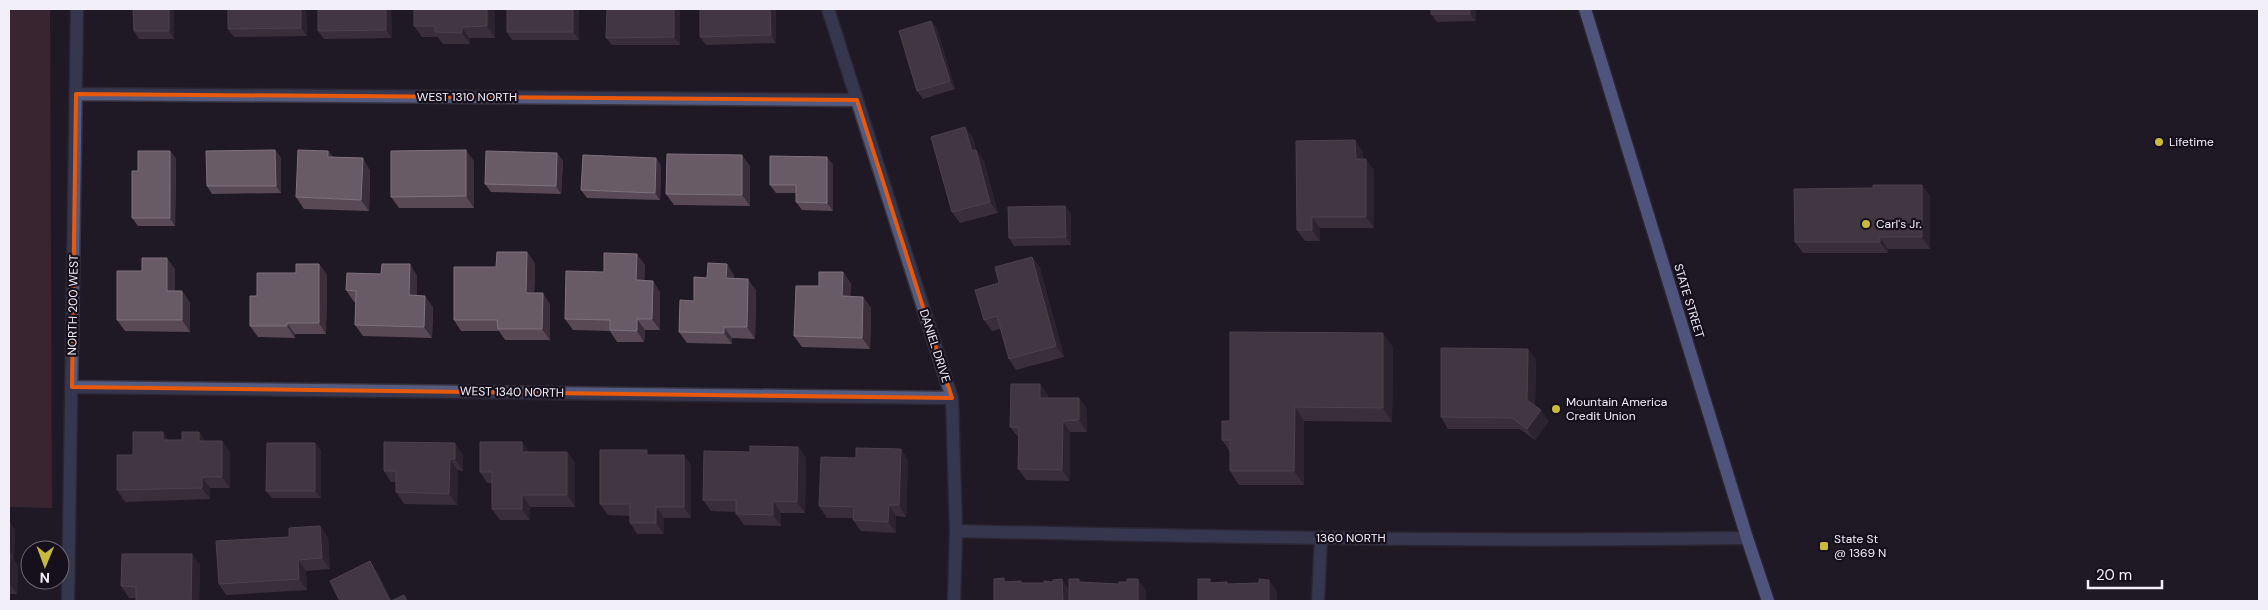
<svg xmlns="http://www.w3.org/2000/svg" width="2268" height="610" font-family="'DM Sans',sans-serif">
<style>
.green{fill:#58343a}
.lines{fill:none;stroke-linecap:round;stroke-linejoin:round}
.minor-casing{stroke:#38333f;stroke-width:15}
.major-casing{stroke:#38333f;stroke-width:15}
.minor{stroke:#535c80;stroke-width:12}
.major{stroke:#8b9be7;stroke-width:12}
.wall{fill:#584954}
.shaded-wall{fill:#3a2f3a}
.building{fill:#685b66;stroke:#7e727d}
.marked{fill:none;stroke:#e8590c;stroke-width:4;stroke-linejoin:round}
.poi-dot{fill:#c9ba3a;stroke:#16101d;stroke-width:2}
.labels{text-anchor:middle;stroke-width:4.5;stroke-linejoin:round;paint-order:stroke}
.street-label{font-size:12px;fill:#f3eff9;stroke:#16101d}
.poi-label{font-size:12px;fill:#f3eff9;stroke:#16101d;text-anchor:start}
</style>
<rect width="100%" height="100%" fill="#1f1926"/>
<path class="green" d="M9 9H50L52 508 9 507Z"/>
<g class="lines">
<g class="minor-casing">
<path id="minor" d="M828 9 952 398 956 531 954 601
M76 94 857 100
M72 387 952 398
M956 531C1220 537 1483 542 1747 538
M68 601 77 9
M1318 601 1321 537"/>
</g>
<g class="major-casing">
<path id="major" d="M1585 9 1747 538 1768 601"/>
</g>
<use href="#minor" class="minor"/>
<use href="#major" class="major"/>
</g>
<path class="wall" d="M174 9V39H139L134 31Z
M306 9 307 36 234 37 228 29Z
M318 9H391L392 38 324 39 318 31Z
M414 9H495V38H469L470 44H443L438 37H422L414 26Z
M579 9V40H512L507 32Z
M776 9V43L706 45 700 37Z
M1476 9V21L1437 22 1431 14Z
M680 11V45H612L606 38Z
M931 21 937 29 955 89 923 99 917 91Z
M965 127 973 138 976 150 984 161 998 213 960 223 952 212Z
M275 150 281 158V193L212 194 207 186Z
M170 151 176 159 175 226H138L132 218 138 171Z
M328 151 333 157 370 170 369 211 304 209 296 197Z
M1363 152V159L1374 170V228H1320V241H1305L1297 230Z
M557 153 563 161 561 194 491 192 485 184Z
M656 158 661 166 660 200 587 198 581 190Z
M474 161V208H399L391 197Z
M833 164V211L802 210 796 202V193H776L770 185Z
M750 166V206L674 205 666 194Z
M1930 196V249H1888V253H1803L1795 242Z
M1065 206 1071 214V245L1014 246 1009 238Z
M527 252 535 264 534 293 550 304V340H505L499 331H461L454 320 496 267Z
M1032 257 1040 268 1064 357 1016 370 1009 359 1000 329 992 331 984 320 999 283Z
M319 264 327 275 326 334H295V338L258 337 250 326 257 296 296 273Z
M410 264 417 276V296L433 307 432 338 363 336 355 325V302H354L346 290 381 274Z
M645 265 644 280 660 292V330H645L644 342H617L610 331 573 330 565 319 604 272Z
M175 269V291H182L190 303V332L125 331 117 320 142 271Z
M843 272 851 284 850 297H863L871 308 870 349 802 347 794 336 819 286Z
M734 275V278L756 290 755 339 732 338V344L687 343 679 332 707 278Z
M1393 347 1392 422 1304 421V485H1239L1230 471V452L1222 440 1230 421Z
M1528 349 1536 360 1535 406 1549 421 1535 440 1520 429H1448L1441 417Z
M1040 384 1048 395V398H1079L1087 409V432H1070V481L1026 480 1018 469 1019 438 1010 427Z
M163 432 168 440H182L199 432 205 441H222L230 452V488H210V499L125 502 117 490 133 455Z
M315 443 321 451V498H272L266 491Z
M798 447 806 458 805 513H781V526L744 525 736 514V512L711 511 703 500 750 452Z
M901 449 908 461 906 517 896 516V533L861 531 853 520V518H827L819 506 856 458Z
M529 452H567L575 463V507H530V520H500L492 509V483H487L480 472Z
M463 455V471L458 470 457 505 404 504 396 492V482H391L384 471Z
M651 455H684L691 466V518H664V534H637L630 523V516L608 515 600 504Z
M9 521 15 530 14 559H13L18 566 17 594H9Z
M320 526 328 538 330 569 306 571 307 590 226 595 219 584 289 537Z
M200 565 199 601H136V598H129L121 586Z"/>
<path class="shaded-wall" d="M169 9H174V39L169 31Z
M301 9H306L307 36 301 28Z
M386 9H391L392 38 386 30Z
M487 9H495V38L487 26Z
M573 9H579V40L573 32Z
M674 9H678L680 11V45L674 37Z
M770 9H776V43L771 35Z
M1470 9H1476V21L1470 14Z
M931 21 937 29 955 89 950 81Z
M462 27 469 38 470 44 462 33Z
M965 127 973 138 976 150 984 161 998 213 990 202 972 151Z
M1355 140 1363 152 1364 170 1356 159Z
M275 150 281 158V193L276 186Z
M466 150 474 161V208L466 196Z
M170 151 176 159 175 226 170 218Z
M328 151 336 162 328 157Z
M557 153 563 161 561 194 556 186Z
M742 155 750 166V206L742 195Z
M827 157 833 164V211L827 203Z
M363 158 370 170 369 211 361 200Z
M656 158 661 166 660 200 655 193Z
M1366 159 1374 170V228L1366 217Z
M1922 185 1930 196V249L1922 237Z
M1065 206 1071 214V245L1066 237Z
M1312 217 1320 228V241L1312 230Z
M1880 237 1888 249V253L1880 242Z
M527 252 535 264 534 304 526 293Z
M637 254 645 265 644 292 636 280Z
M1032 257 1040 268 1064 357 1056 346Z
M167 258 175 269V303L167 291Z
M319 264 327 275 326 334 319 323Z
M410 264 417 276V306L409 295Z
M727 264 734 275V289L726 278Z
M843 272 851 284 850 307 842 296Z
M748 279 756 290 755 339 747 327Z
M653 281 660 292V330L652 319Z
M182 291 190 303V332L182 320Z
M543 293 550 304V340L542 329Z
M425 296 433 307 432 338 424 327Z
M863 297 871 308 870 349 862 338Z
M637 319 645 330 644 342 637 331Z
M287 323 295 334V338L287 326Z
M724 327 732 338V344L724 333Z
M1383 333 1393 347 1392 422 1383 408Z
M1528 349 1536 360 1535 411 1527 400Z
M1040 384 1048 395V409L1040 398Z
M1079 398 1087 409V432L1079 420Z
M1295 407 1304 421V485L1294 471Z
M1541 410 1549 421 1535 440 1527 429Z
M1063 421 1070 432V481L1062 470Z
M163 432 171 443 163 440Z
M199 432 207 443 199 441Z
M222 441 230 452V488L222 477Z
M522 442 530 453 522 452Z
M315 443 321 451V498L315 491Z
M455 443 463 455V471L455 459Z
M798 447 806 458 805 513 797 502Z
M901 449 908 461 906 517 899 505Z
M567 452 575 463V507L567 495Z
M684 455 691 466V518L684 507Z
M450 459 458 470 457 505 449 494Z
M202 477 210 488V499L202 488Z
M522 495 530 507V520L522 509Z
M773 501 781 513V526L773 515Z
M889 505 896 516V533L888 522Z
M656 507 664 518V534L656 523Z
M9 521 15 530 14 559 9 551Z
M320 526 328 538 330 569 322 558Z
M192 554 200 565 199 601H191Z
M10 555 18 566 17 594 9 583Z
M298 560 306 571 307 590 299 579Z
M370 561 378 573 392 601H390Z
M1062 579 1070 591V601H1063Z
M1138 579 1146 590V601H1138Z
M1269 580 1277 591V601H1269Z"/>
<path class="building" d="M133 9H169V31H134Z
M228 9H301V28L228 29Z
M318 9H386V30L318 31Z
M414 9H487V26L462 27V33L435 32V26H414Z
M507 9H573V32H507Z
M607 9H674V37L606 38Z
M700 9H770L771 35 700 37Z
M1431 9H1470V14H1431Z
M931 21 950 81 917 91 899 31Z
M965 127 972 151 976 150 990 202 952 212 931 137Z
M1355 140 1356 159H1366V217H1312V230H1297L1296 141Z
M275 150 276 186H207L206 151Z
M298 150 328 151V157L363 158 361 200 296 197Z
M466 150V196L391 197V151Z
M138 151H170V218H132V171H138Z
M486 151 557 153 556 186 485 184Z
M667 154 742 155V195L666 194Z
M583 155 656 158 655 193 581 190Z
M770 156 827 157V203L796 202V185H770Z
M1873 185H1922V237H1880V242H1795L1794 189 1873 188Z
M1065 206 1066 237 1009 238 1008 207Z
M497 252H527L526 293H543L542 329H498L497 320H454V267H496Z
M604 253 637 254 636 280 653 281 652 319H637V331L610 330V320L565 319 566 271 604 272Z
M1032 257 1056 346 1009 359 997 316 984 320 975 290 999 283 995 267Z
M142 258H167V291H182V320H117V271H142Z
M708 263 727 264 726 278 748 279 747 327H724V333L679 332 680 300 694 301V277L707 278Z
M296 264H319V323H287V326H250V296H257V273H296Z
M382 264H410L409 295 425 296 424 327 355 325 356 291 346 290 347 273 381 274Z
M819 272H843L842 296 863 297 862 338 794 336 796 286H819Z
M1230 332 1383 333V408L1295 407 1294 471H1230V440H1222V421H1230Z
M1441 348 1528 349 1527 400 1541 410 1527 429 1512 418 1441 417Z
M1011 384H1040V398H1079V420L1063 421 1062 470 1018 469 1019 427H1010Z
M133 432H163V440H182V432H199V441H222V477H202V488L117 490V455H133Z
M384 442 455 443V459H450L449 494 396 492V471H384Z
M480 442H522V452H567V495H522V509H492V472H480Z
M267 443H315V491H266Z
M750 446 798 447 797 502 773 501V515L736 514V500H703L704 451 750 452Z
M856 448 901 449 899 505H889L888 522 853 520 854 507 819 506 821 457 856 458Z
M600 450H647V455H684V507H656V523H630V504H600Z
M320 526 322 558 298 560 299 579 219 584 216 541 289 537V528Z
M122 554H192L191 601H136V587L121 586Z
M9 555H10L9 583Z
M370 561 390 601H340L330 581Z
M1004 578V582L1021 581V583H1044V581L1053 582V580L1062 579 1063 601H994V579Z
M1069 579H1079V582L1119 584V582H1127V579H1138V601H1069Z
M1198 579H1210V583L1227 582V584L1259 583V579L1269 580V601H1198Z
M404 595 407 601H391Z"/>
<path d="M0 0H2268V610H0ZM76 94 857 100 952 398 72 387Z" fill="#1f1926" fill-opacity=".55" fill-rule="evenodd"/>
<path class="marked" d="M76 94 857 100 952 398 72 387Z"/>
<g class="poi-dot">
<circle cx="2159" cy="142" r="5"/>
<circle cx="1866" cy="224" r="5"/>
<circle cx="1556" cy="409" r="5"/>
<rect x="1819" y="541" width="10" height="10" rx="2.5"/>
</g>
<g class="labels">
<g class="street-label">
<text x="467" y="101">WEST 1310 NORTH</text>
<text transform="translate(1689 301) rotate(73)" y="4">STATE STREET</text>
<text transform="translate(73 305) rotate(-89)" y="4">NORTH 200 WEST</text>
<text transform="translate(935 346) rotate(72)" y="4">DANIEL DRIVE</text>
<text transform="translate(512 392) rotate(1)" y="4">WEST 1340 NORTH</text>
<text x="1351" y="542">1360 NORTH</text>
</g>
<g class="poi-label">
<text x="2169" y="146">Lifetime</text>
<text x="1876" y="228">Carl's Jr.</text>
<text x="1566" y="406">Mountain America<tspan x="1566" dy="14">Credit Union</tspan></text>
<text x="1834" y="543">State St<tspan x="1834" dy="14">@ 1369 N</tspan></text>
</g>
</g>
<rect width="2268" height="610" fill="none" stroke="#f3eff9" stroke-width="20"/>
<g transform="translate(45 565) rotate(181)"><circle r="24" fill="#16101d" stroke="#6e6975"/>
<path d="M0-4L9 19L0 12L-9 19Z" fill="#c9ba3a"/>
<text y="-8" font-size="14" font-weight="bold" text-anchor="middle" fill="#f3eff9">N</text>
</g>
<path d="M2088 580v8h74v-8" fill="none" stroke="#f3eff9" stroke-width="2.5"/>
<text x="2096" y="580" font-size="15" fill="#f3eff9" stroke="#16101d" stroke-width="4" paint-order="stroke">20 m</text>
</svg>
